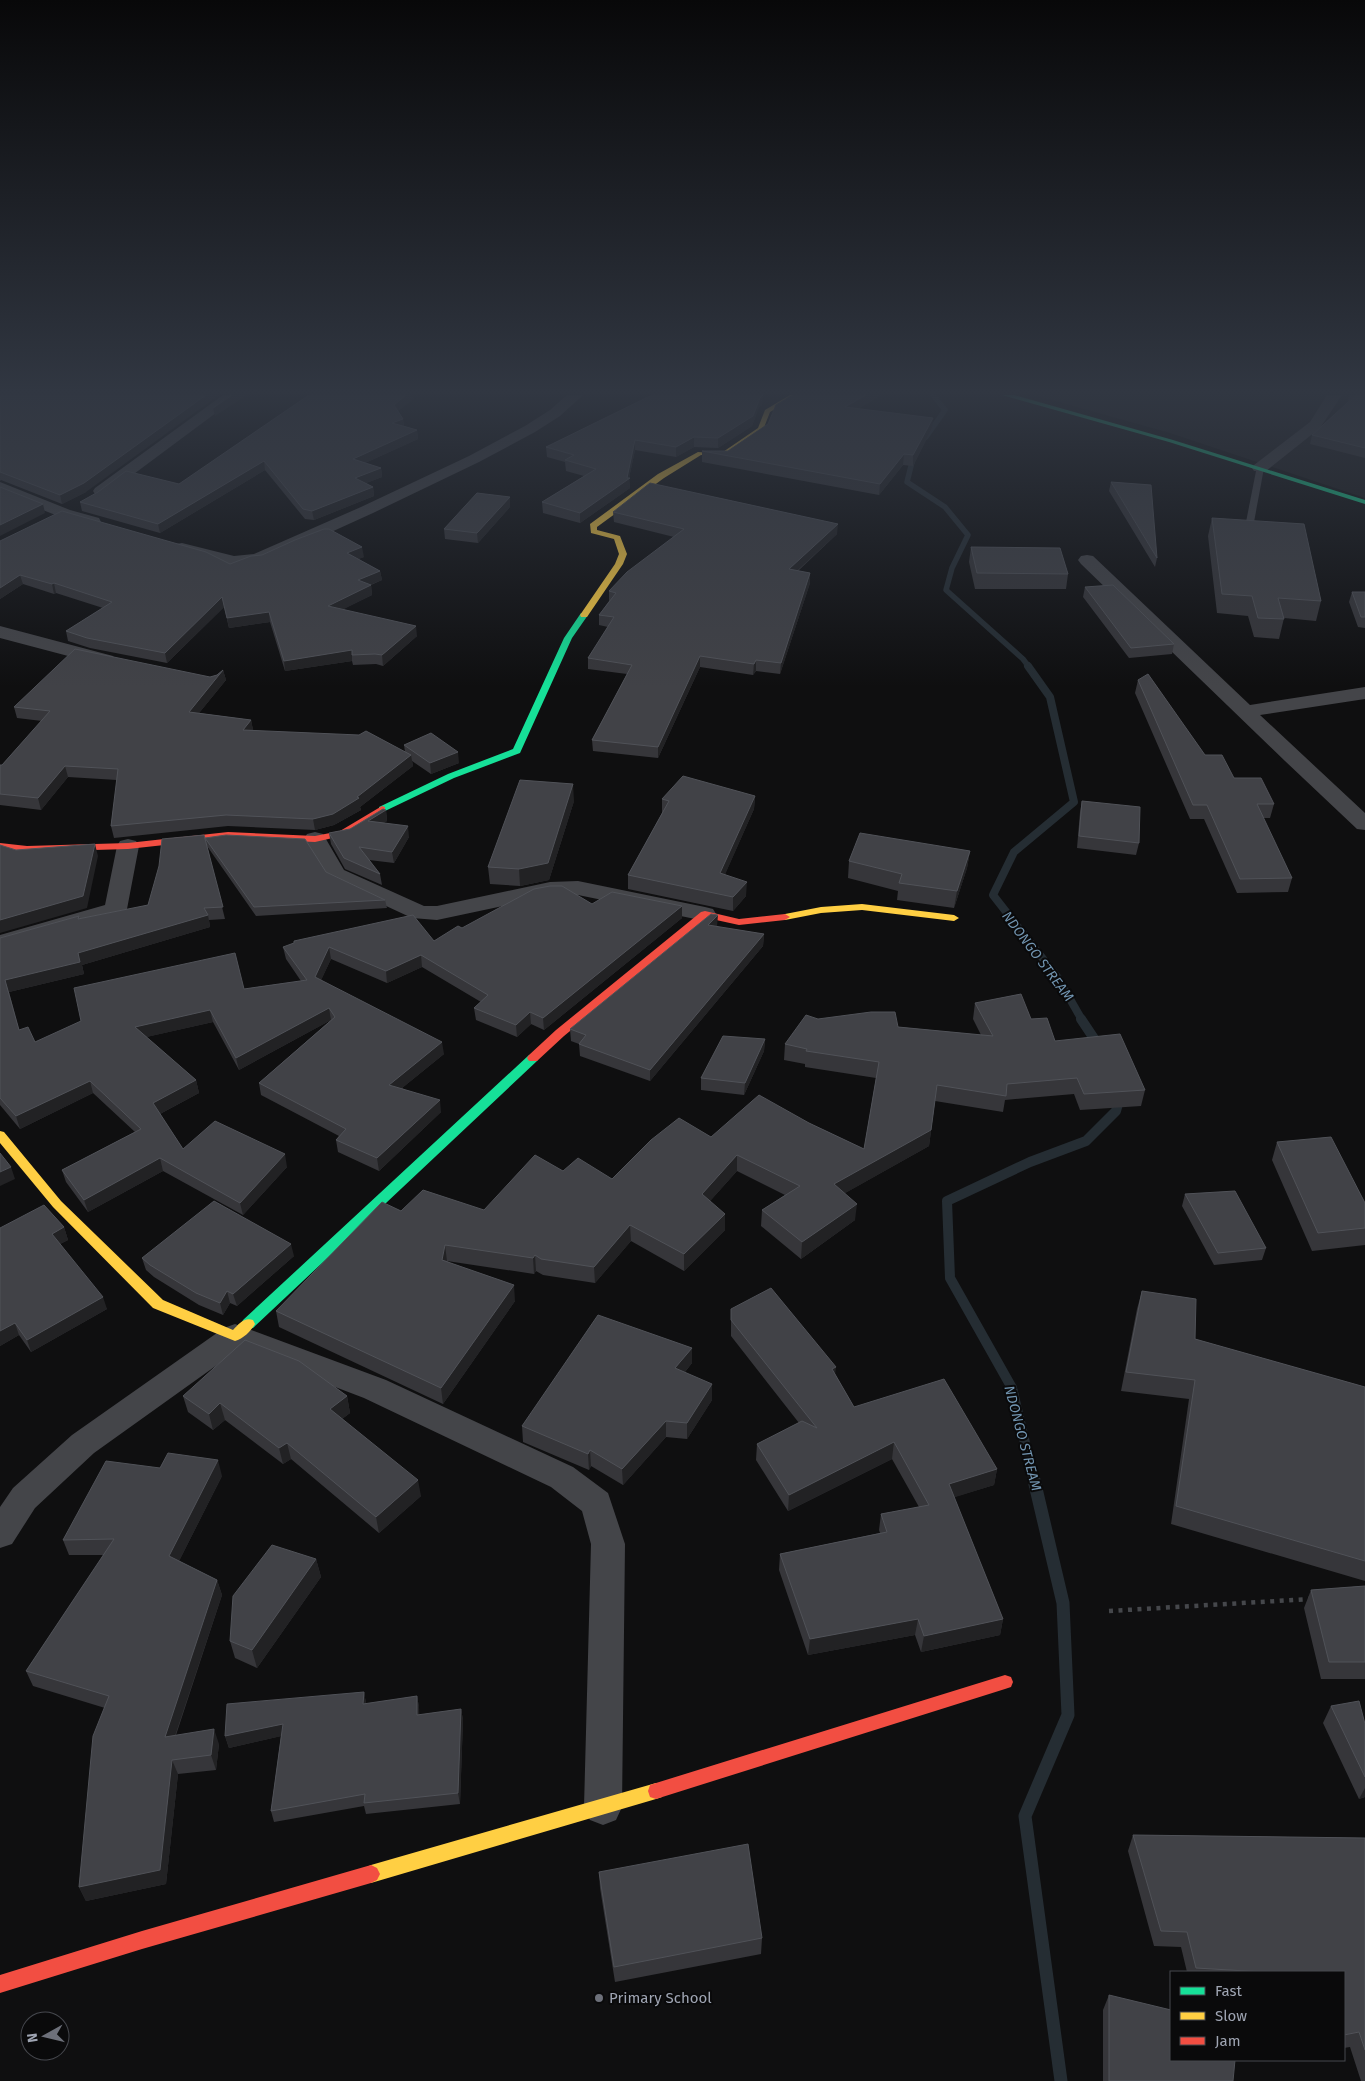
<svg xmlns="http://www.w3.org/2000/svg" width="1365" height="2081" viewBox="0 0 1365 2081" font-family="'Fira Sans',sans-serif">
	<rect width="100%" height="100%" fill="#0f0f10"/>
	<path fill="#1c1c1e" d="M1034,395H1365V498L1170,433Z"/>
	<g fill="none" stroke-linecap="round" stroke-linejoin="round">
		<path stroke="#252d33" stroke-width="5.5" d="M926,437L945,410L933,395
			M914,454L907,482L945,507L968,535L952,568L946,590L1023,659L1029,667"/>
		<path stroke="#252d33" stroke-width="8" d="M1028,666L1050,697L1074,802L1014,852L993,895L1058,978L1082,1020"/>
		<path stroke="#252d33" stroke-width="10" d="M1081,1019L1099,1046
			M1034,1481L1012,1388L950,1278L947,1201L1030,1162L1086,1141L1116,1111L1120,1097"/>
		<path stroke="#252d33" stroke-width="13" d="M1034,1480L1063,1603L1068,1715L1025,1816L1061,2081"/>
		<path stroke="#45474b" stroke-width="4.5" stroke-dasharray="4 5.5" stroke-linecap="butt" d="M1109,1611L1310,1599"/>
		<path fill="#444549" fill-rule="evenodd" d="M1257,466L1264,468L1254,522L1250,524L1246,522Z"/>
		<path fill="#444549" fill-rule="evenodd" d="M223,395H240L107,494H95L93,491L95,488Z
			M567,395H583L560,416L535,432L479,462L373,513L263,563L234,566L176,552L174,548L176,544L182,543L234,556L254,554L361,507L469,456L525,426L550,410Z
			M1327,395H1342L1320,428L1266,471H1254L1252,468L1254,465L1310,422Z
			M0,482L70,510L99,518L101,522L99,526L93,527L58,516L0,493Z
			M1087,555L1093,556L1250,705L1365,687V699L1260,715L1365,813V830L1357,829L1285,761L1081,564L1078,560L1081,556Z
			M0,626L113,656L115,660L113,664L106,666L0,638Z
			M315,832L323,834L344,870L424,906H437L550,882L578,881L705,907L713,909L716,914L713,919L705,921L578,895L550,896L437,920L412,918L328,879L304,839L307,834Z
			M128,839L136,841L139,846L127,909L124,914L0,949V935L105,905L117,846L120,841Z
			M235,1324L386,1380L573,1467L608,1493L625,1544L622,1807L616,1820L603,1825L590,1820L584,1807L591,1544L582,1511L551,1487L364,1398L238,1350L94,1453L35,1508L12,1544L0,1548V1507L13,1488L72,1435L224,1328Z"/>
		<path fill="#16e098" fill-rule="evenodd" d="M1002,395H1014L1173,440L1365,500V504L1169,442Z
			M581,613L588,615L572,638L520,753L454,778L385,811H379V807L448,774L513,749L564,638Z
			M533,1054L539,1058L537,1061L253,1328L248,1329L243,1328L241,1324L243,1320L529,1055Z"/>
		<path fill="#ffcf43" fill-rule="evenodd" d="M790,395H799L770,412L763,430L723,457L701,455L664,478L597,527V530L620,536L627,554L623,564L587,617H581L580,615L615,564L619,554L614,539L591,533L590,524L658,474L698,452L720,454L758,428L765,410Z
			M862,904L954,915L959,918L954,921L862,910L821,913L785,920L780,917L785,914L821,907Z
			M0,1131L4,1132L61,1201L163,1300L233,1330C239,1324 244,1317 253,1320L255,1324C251,1331 243,1339 235,1341L153,1308L53,1207L0,1143Z
			M656,1783L662,1785L664,1791L662,1797L656,1799L371,1883L365,1880L362,1874L365,1868L371,1865Z"/>
		<path fill="#f24e42" fill-rule="evenodd" d="M382,806L385,807V811L346,835L315,842L228,838L128,849L27,852L0,849V843L27,846L128,843L228,832L315,836L340,831Z
			M705,911L739,919L785,914L790,917L785,920L739,925L707,918L564,1036L537,1061H529L527,1058L529,1055L556,1030L701,912Z
			M1005,1675L1011,1677L1013,1682L1011,1687L1005,1689L656,1799L650,1797L648,1791L650,1785L656,1783Z
			M371,1865L377,1868L380,1874L377,1880L371,1883L142,1949L0,1993V1975L142,1931Z"/>
	</g>
	<path fill="#36363a" d="M0,395L86,492L62,504L1,480L0,481Z
		M1349,395H1365V458L1310,444L1312,435L1350,401H1348Z
		M414,398L398,411L403,419L404,426L417,430L418,439L365,463L381,468L382,477L366,483L373,487L374,496L314,520L305,519L265,470L160,533L82,511L80,502L179,484Z
		M762,405L759,407L752,426L718,448L694,447L676,457L635,450L629,478L630,488L580,523L543,513L542,502L584,476L566,471L565,462L547,457L546,447Z
		M859,409L932,428L913,466L903,465L879,495L702,462V451H728L768,424Z
		M1111,482L1157,558L1155,567L1109,491Z
		M510,507L478,543L445,539L444,529Z
		M613,512L837,534L798,571L810,573V583L780,674L756,671L753,675L700,667L658,758L593,751L592,740L627,674L588,669V658L608,627L599,625V615L609,601V591L674,537L614,522Z
		M1212,518L1321,601L1316,621L1284,618L1279,639L1254,637L1248,616L1217,613L1208,536Z
		M0,541L230,564L364,557L358,559L380,571L382,580L371,585L372,595L343,609L417,636L383,666L376,664L353,665L352,661L285,671L270,622L229,628L224,607L167,663L90,648L68,641L66,631L103,608L56,593L54,594L23,584L0,599Z
		M971,547L1068,574L1066,589H975L969,562Z
		M1085,587L1174,644L1172,654L1129,658L1083,597Z
		M1352,592H1365V628L1358,627L1349,602Z
		M223,670L226,680L199,713L251,720L253,730L405,752L404,745L459,763L431,774L412,761L413,766L360,807L361,810L334,825L315,830L228,826L114,838L111,826L117,780L68,777L41,810L0,805V765H2L42,721L17,718L14,707L210,677L217,675Z
		M1138,680L1205,755L1234,778L1274,804L1270,818H1263L1292,878L1288,892L1237,893L1204,819H1190L1135,693Z
		M755,796L754,809L725,874L746,896L733,911L628,889V875L662,813V799Z
		M574,801L549,880L520,886L490,884L488,867Z
		M1082,801L1139,843L1136,855L1077,848L1080,812Z
		M386,810L387,821L383,823L409,837L394,863L369,860L380,874L382,885L345,869L331,844L329,833L350,829Z
		M205,838L326,872L385,900L387,908L256,916L207,846L225,919L209,920L210,927L82,965L84,974L9,992L19,1030L35,1042L244,989L301,981L286,959L283,947L434,941L462,928L592,904L682,918L544,1030L531,1024L517,1037L476,1020L474,1008L481,1002L422,967L387,983L331,959L321,980L444,1054L402,1088L441,1112L379,1171L338,1152L336,1140L339,1136L261,1095L259,1083L331,1020L239,1070L213,1022L146,1037L196,1080L199,1093L160,1114L183,1149L287,1167L243,1215L163,1171L88,1212L66,1182L62,1170L135,1132L93,1093L20,1129L0,1105V938L79,916L80,919L148,905Z
		M970,851L967,868L954,908L897,900L898,891L848,878L849,861Z
		M717,927L764,934L763,946L650,1081L580,1056L579,1044L571,1041L570,1029Z
		M975,1003L1031,1019L1055,1041L1145,1090L1141,1106L1080,1110L1074,1094L1005,1100L1003,1112L935,1101L929,1146L845,1193L855,1220L801,1259L761,1226L762,1210L785,1195L737,1171L710,1201L725,1230L684,1271L631,1241L595,1283L543,1275L536,1271L534,1274L447,1261L515,1301L443,1404L279,1327L276,1311L401,1211L484,1210L563,1171L612,1179L711,1137L809,1123L864,1149L876,1078L805,1067V1064L784,1060L785,1044L818,1019L981,1035L973,1019Z
		M765,1039L764,1051L744,1095L701,1090V1078Z
		M1277,1142L1365,1203V1245L1312,1251L1272,1160Z
		M1185,1194L1266,1248L1262,1260L1214,1265L1182,1206Z
		M64,1227L68,1240L60,1244L107,1309L31,1352L19,1335L0,1346V1228Z
		M294,1256L237,1306L230,1303L223,1315L199,1305L154,1277L146,1270L142,1258Z
		M1142,1291L1195,1339L1365,1387V1581L1171,1524L1189,1399L1121,1391L1137,1309Z
		M731,1309L835,1374L854,1407L997,1469L994,1485L954,1497L1003,1619L1000,1635L921,1652L915,1635L808,1655L779,1570L780,1554L880,1533L879,1530L881,1514L919,1507L892,1459L788,1511L756,1460L757,1444L799,1423L731,1336Z
		M692,1348V1363L685,1372L712,1400L687,1439L666,1437L623,1485L591,1466L589,1470L523,1442L522,1426Z
		M183,1396H347L350,1413L342,1419L421,1496L379,1533L291,1459L283,1464L225,1420L213,1430L188,1412Z
		M222,1476L179,1561L217,1580L222,1595L176,1735L219,1744L216,1770L178,1774L166,1884L86,1901L79,1887L105,1708L33,1686L26,1671L104,1555H69L63,1540Z
		M316,1559L321,1577L257,1668L235,1658L230,1641Z
		M1365,1586V1679H1321L1304,1608L1311,1590Z
		M364,1692L366,1704L417,1696L419,1707V1715L461,1709L463,1720L460,1804L366,1814L364,1806L274,1822L271,1811L281,1736L229,1748L225,1736Z
		M1331,1706L1365,1724V1797L1359,1799L1323,1723Z
		M1133,1835L1365,1838V2081H1361L1350,2047L1344,2048V1972H1187L1181,1947L1154,1946L1128,1851Z
		M599,1872L762,1938L761,1954L615,1982L600,1888Z
		M1109,1995L1233,2081H1103V2010Z"/>
	<path fill="#222224" d="M206,395H219L86,492L62,504L60,495Z
		M232,395H247L215,416L213,408Z
		M406,395H413L414,398L395,414L394,405Z
		M763,395L762,405L759,407L752,426L718,448V438Z
		M866,395H882L845,417V407Z
		M933,418L932,428L913,466V455Z
		M403,419L404,428L392,423Z
		M417,430L418,439L354,468L353,459Z
		M694,437V447L676,457V447Z
		M635,440V450L629,478L630,488L580,523V513L627,478Z
		M904,454L903,465L879,495L880,484Z
		M264,461L265,470L160,533L158,524Z
		M381,468L382,477L356,487L355,478Z
		M373,487L374,496L314,520L312,511Z
		M510,497V507L478,543L477,533Z
		M43,504L45,513L0,536V525Z
		M838,524L837,534L788,579L789,569Z
		M362,547L364,557L348,563L347,553Z
		M380,571L382,580L360,589L358,580Z
		M810,573V583L780,674L781,663Z
		M20,575L23,584L0,599V588Z
		M54,583L56,593L54,594L52,584Z
		M371,585L372,595L330,616L328,606Z
		M222,597L224,607L167,663L165,653Z
		M269,612L270,622L229,628L227,618Z
		M416,626L417,636L383,666L382,655Z
		M352,650V661L285,671L284,661Z
		M700,656V667L658,758V747Z
		M756,660V671L753,675L754,664Z
		M223,670L226,680L191,723L189,712Z
		M251,720L253,730H243Z
		M458,752L459,763L431,774L430,763Z
		M411,755L413,766L360,807L361,810L334,825L315,830L313,819L357,797Z
		M65,766L68,777L41,810L38,798Z
		M573,784L574,801L549,880L520,886L519,869Z
		M755,796L754,809L720,886V873Z
		M386,810L387,821L370,832L368,821Z
		M408,826L409,837L394,863L392,852Z
		M95,844L98,856L87,908L0,933V920Z
		M970,851L967,868L954,908L957,891Z
		M747,882L746,896L733,911V897Z
		M682,906V918L544,1030L543,1018Z
		M208,915L210,927L82,965L84,974L9,992L23,1042L5,980L78,953Z
		M718,915L717,927L708,925Z
		M764,934L763,946L650,1081V1070Z
		M329,947L331,959L317,989L315,977Z
		M421,955L422,967L387,983L386,971Z
		M329,1008L331,1020L239,1070L236,1058Z
		M210,1010L213,1022L138,1039L135,1027Z
		M530,1012L531,1024L517,1037L516,1025Z
		M765,1039L764,1051L744,1095L745,1083Z
		M442,1042L444,1054L391,1097L389,1085Z
		M196,1080L199,1093L156,1116L153,1103Z
		M90,1081L93,1093L20,1129L16,1116Z
		M937,1085L929,1146L833,1200L834,1184Z
		M440,1100L441,1112L379,1171L377,1158Z
		M285,1154L287,1167L243,1215L240,1203Z
		M737,1155V1171L702,1210V1194Z
		M160,1158L163,1171L88,1212L84,1200Z
		M11,1167L15,1179L0,1186V1172Z
		M857,1204L855,1220L801,1259L802,1242Z
		M725,1214V1230L684,1271V1254Z
		M630,1225L631,1241L595,1283L594,1267Z
		M64,1227L68,1240L56,1246L52,1234Z
		M291,1244L294,1256L237,1306L233,1294Z
		M445,1245L447,1261L442,1260Z
		M535,1255L536,1271L534,1274L533,1258Z
		M514,1285L515,1301L443,1404L441,1388Z
		M227,1291L230,1303L223,1315L220,1303Z
		M103,1297L107,1309L31,1352L27,1340Z
		M15,1323L19,1335L0,1346V1331Z
		M692,1348V1363L675,1384V1368Z
		M836,1367L834,1384L832,1369Z
		M712,1384V1400L687,1439V1423Z
		M347,1396L350,1413L334,1425L330,1409Z
		M220,1403L225,1420L213,1430L209,1414Z
		M666,1421V1437L623,1485L622,1469Z
		M894,1442L892,1459L788,1511L789,1495Z
		M287,1443L291,1459L283,1464L279,1448Z
		M590,1450L591,1466L589,1470L588,1454Z
		M218,1460L222,1476L174,1571L169,1556Z
		M997,1469L994,1485L946,1500L949,1484Z
		M418,1480L421,1496L379,1533L376,1517Z
		M316,1559L321,1577L257,1668L252,1650Z
		M217,1580L222,1595L170,1751L165,1737Z
		M918,1619L915,1635L808,1655L810,1639Z
		M1003,1619L1000,1635L921,1652L924,1636Z
		M364,1692L366,1703L365,1716L363,1704Z
		M417,1696L419,1707L420,1727L417,1715Z
		M461,1709L463,1720L460,1804L458,1793Z
		M283,1724L286,1735L229,1748L225,1736Z
		M214,1729L219,1744L216,1770L211,1755Z
		M172,1760L178,1774L166,1884L86,1901L79,1887Z
		M1365,1788V1797L1359,1799Z"/>
	<path fill="#414247" stroke="#505258" d="M0,395H206L84,483L60,495L0,472Z
		M229,395H232L213,408Z
		M309,395H406L394,405L403,419L392,423L417,430L353,459L381,468L355,478L373,487L312,511L303,509L264,461L158,524L80,502L98,492L126,471L179,484Z
		M652,395H763L760,398L753,416L718,438L694,437L676,447L635,440L627,478H630L580,513L542,502L596,469L565,460L574,455L546,447Z
		M793,395H866L845,407L933,418L913,455L904,454L880,484L702,451H728L768,424L776,405Z
		M1356,395H1365V448L1312,435Z
		M1111,482L1151,485L1157,558Z
		M650,483L838,524L789,569L810,573L781,663L756,660L754,664L700,656L658,747L592,740L632,665L588,658L614,617L599,615L616,593L609,591L627,572L684,529L613,512Z
		M0,487L43,504L0,525Z
		M477,493L510,497L477,533L444,529Z
		M62,511L206,552L230,564L251,556L262,555L295,540L324,529H329L362,547L347,553L380,571L358,580L371,585L328,606L416,626L382,655L375,654L352,655V650L284,661L269,612L227,618L222,597L165,653L87,638L66,631L112,602L54,583L52,584L20,575L0,588V541Z
		M1212,518L1304,524L1321,601L1278,598L1284,619L1258,618L1252,596L1222,594Z
		M971,547L1060,548L1068,574L977,573Z
		M1113,585L1174,644L1131,648L1085,587Z
		M1352,592H1365V617H1361Z
		M75,649L210,677L217,675L223,670L189,712L251,720L243,730L359,735L366,731L411,755L357,797L359,798L333,814L313,819L226,815L111,826L118,769L65,766L38,798L0,794V765H2L50,711L14,707Z
		M1148,674L1205,755H1222L1234,778H1261L1274,804H1257L1292,878L1240,879L1207,805H1193L1138,680Z
		M431,733L458,752L430,763L404,745Z
		M683,776L755,796L720,873L747,882L733,897L628,875L669,801L662,799Z
		M520,780L573,784L548,863L519,869L488,867Z
		M1082,801L1140,807L1139,843L1079,836Z
		M383,809L386,810L368,821L408,826L392,852L359,847L380,874L344,858L329,833L350,829Z
		M860,833L970,851L957,891L899,883L902,874L849,861Z
		M204,835L223,907L204,908L208,915L78,953L80,962L5,980L19,1030L28,1027L35,1042L81,1021L74,988L235,953L244,989L307,980L283,947L294,943V941L413,915L434,941L458,926L462,928L534,889L550,886H562L592,904L612,892L682,906L543,1018L530,1012L516,1025L474,1008L488,995L421,955L386,971L329,947L315,977L442,1042L389,1085L440,1100L377,1158L336,1140L346,1129L259,1083L335,1017L329,1008L236,1058L210,1010L135,1027L196,1080L153,1103L183,1149L215,1121L285,1154L240,1203L160,1158L84,1200L62,1170L141,1129L90,1081L16,1116L0,1098V938L79,916L78,919L148,905L159,866L162,839Z
		M226,835L305,839L326,872L385,900L254,907L205,838Z
		M95,844L83,896L0,920V845L16,850Z
		M711,914L718,915L708,925L764,934L650,1070L579,1044L586,1035L570,1029Z
		M1021,994L1031,1019L1047,1018L1055,1041L1120,1034L1145,1090L1084,1094L1077,1078L1007,1084L1006,1096L937,1085L931,1130L834,1184L857,1204L802,1242L762,1210L800,1186L737,1155L702,1194L725,1214L684,1254L630,1225L594,1267L541,1259L535,1255L533,1258L445,1245L442,1260L514,1285L441,1388L276,1311L382,1202L401,1211L423,1190L484,1210L535,1155L563,1171L578,1158L612,1179L651,1140L679,1118L711,1137L759,1095L809,1123L864,1149L879,1062L806,1051L807,1049L785,1044L806,1015L818,1019L871,1012H895L898,1027L993,1036L975,1003Z
		M723,1036L765,1039L745,1083L701,1078Z
		M1331,1137L1365,1203V1228L1318,1233L1277,1142Z
		M0,1153L11,1167L0,1172Z
		M1235,1191L1266,1248L1218,1253L1185,1194Z
		M214,1201L291,1244L233,1294L227,1291L220,1303L196,1293L150,1265L142,1258Z
		M44,1205L64,1227L52,1234L103,1297L27,1340L15,1323L0,1331V1228Z
		M771,1288L836,1367L832,1369L854,1407L944,1379L997,1469L949,1484L1003,1619L924,1636L918,1619L810,1639L780,1554L887,1532L881,1514L929,1505L894,1442L789,1495L757,1444L802,1421L817,1428L731,1320V1309Z
		M1142,1291L1196,1299L1195,1339L1365,1387V1561L1176,1506L1195,1380L1126,1372Z
		M598,1315L692,1348L675,1368L712,1384L687,1423L666,1421L622,1469L590,1450L588,1454L522,1426Z
		M245,1340L299,1361L347,1396L330,1409L418,1480L376,1517L287,1443L279,1448L220,1403L209,1414L183,1396Z
		M168,1453L218,1460L169,1556L217,1580L165,1737L214,1729L211,1755L172,1760L160,1870L79,1887L93,1736L109,1696L26,1671L114,1539L63,1540L106,1461L160,1468Z
		M272,1545L316,1559L252,1650L230,1641L233,1596Z
		M1365,1586V1662H1329L1311,1590Z
		M364,1692L363,1704L417,1696V1715L461,1709L458,1793L364,1803L365,1794L271,1811L283,1724L225,1736L227,1704Z
		M1359,1701L1365,1724V1777L1331,1706Z
		M1133,1835L1365,1838V2050L1359,2032L1344,2035V1972H1263L1196,1968L1187,1932L1161,1931Z
		M748,1844L762,1938L614,1967L599,1872Z
		M1109,1995L1171,2010V2060H1235L1233,2081H1109Z"/>
	<linearGradient id="sky" x2="0" y2="1"><stop stop-color="#080809"/><stop offset="0.57" stop-color="#313742"/><stop offset="1" stop-color="#313742" stop-opacity="0"/></linearGradient>
	<rect width="1365" height="687" fill="url(#sky)"/>
	<circle fill="#6d707a" stroke="#0a0a0b" stroke-width="2" cx="599" cy="1998" r="5"/>
	<g text-anchor="middle" stroke-width="4" stroke-linejoin="round" paint-order="stroke">
		<g font-size="14" font-style="italic" fill="#7295b1" stroke="#0a0a0b">
			<text transform="translate(1038 956) rotate(53)" y="5">NDONGO STREAM</text>
			<text transform="translate(1023 1438) rotate(75)" y="5">NDONGO STREAM</text>
		</g>
		<g font-size="15" fill="#9fa5b3" stroke="#0a0a0b" text-anchor="start">
			<text x="609" y="2003">Primary School</text>
		</g>
	</g>
	<rect x="1170" y="1971" width="175" height="90" fill="#0a0a0b" stroke="#46484e"/>
	<rect x="1180" y="1987" width="25" height="8" fill="#16e098" stroke="#46484e"/>
	<text x="1215" y="1996" font-size="15" fill="#9fa5b3">Fast</text>
	<rect x="1180" y="2012" width="25" height="8" fill="#ffcf43" stroke="#46484e"/>
	<text x="1215" y="2021" font-size="15" fill="#9fa5b3">Slow</text>
	<rect x="1180" y="2037" width="25" height="8" fill="#f24e42" stroke="#46484e"/>
	<text x="1215" y="2046" font-size="15" fill="#9fa5b3">Jam</text>
	<g transform="translate(45 2036) rotate(262)"><circle r="24" fill="#0a0a0b" stroke="#46484e"/>
	<path d="M0-4L9 19L0 12L-9 19Z" fill="#6d707a"/>
	<text y="-8" font-size="14" font-weight="bold" text-anchor="middle" fill="#9fa5b3">N</text>
	</g>
</svg>
